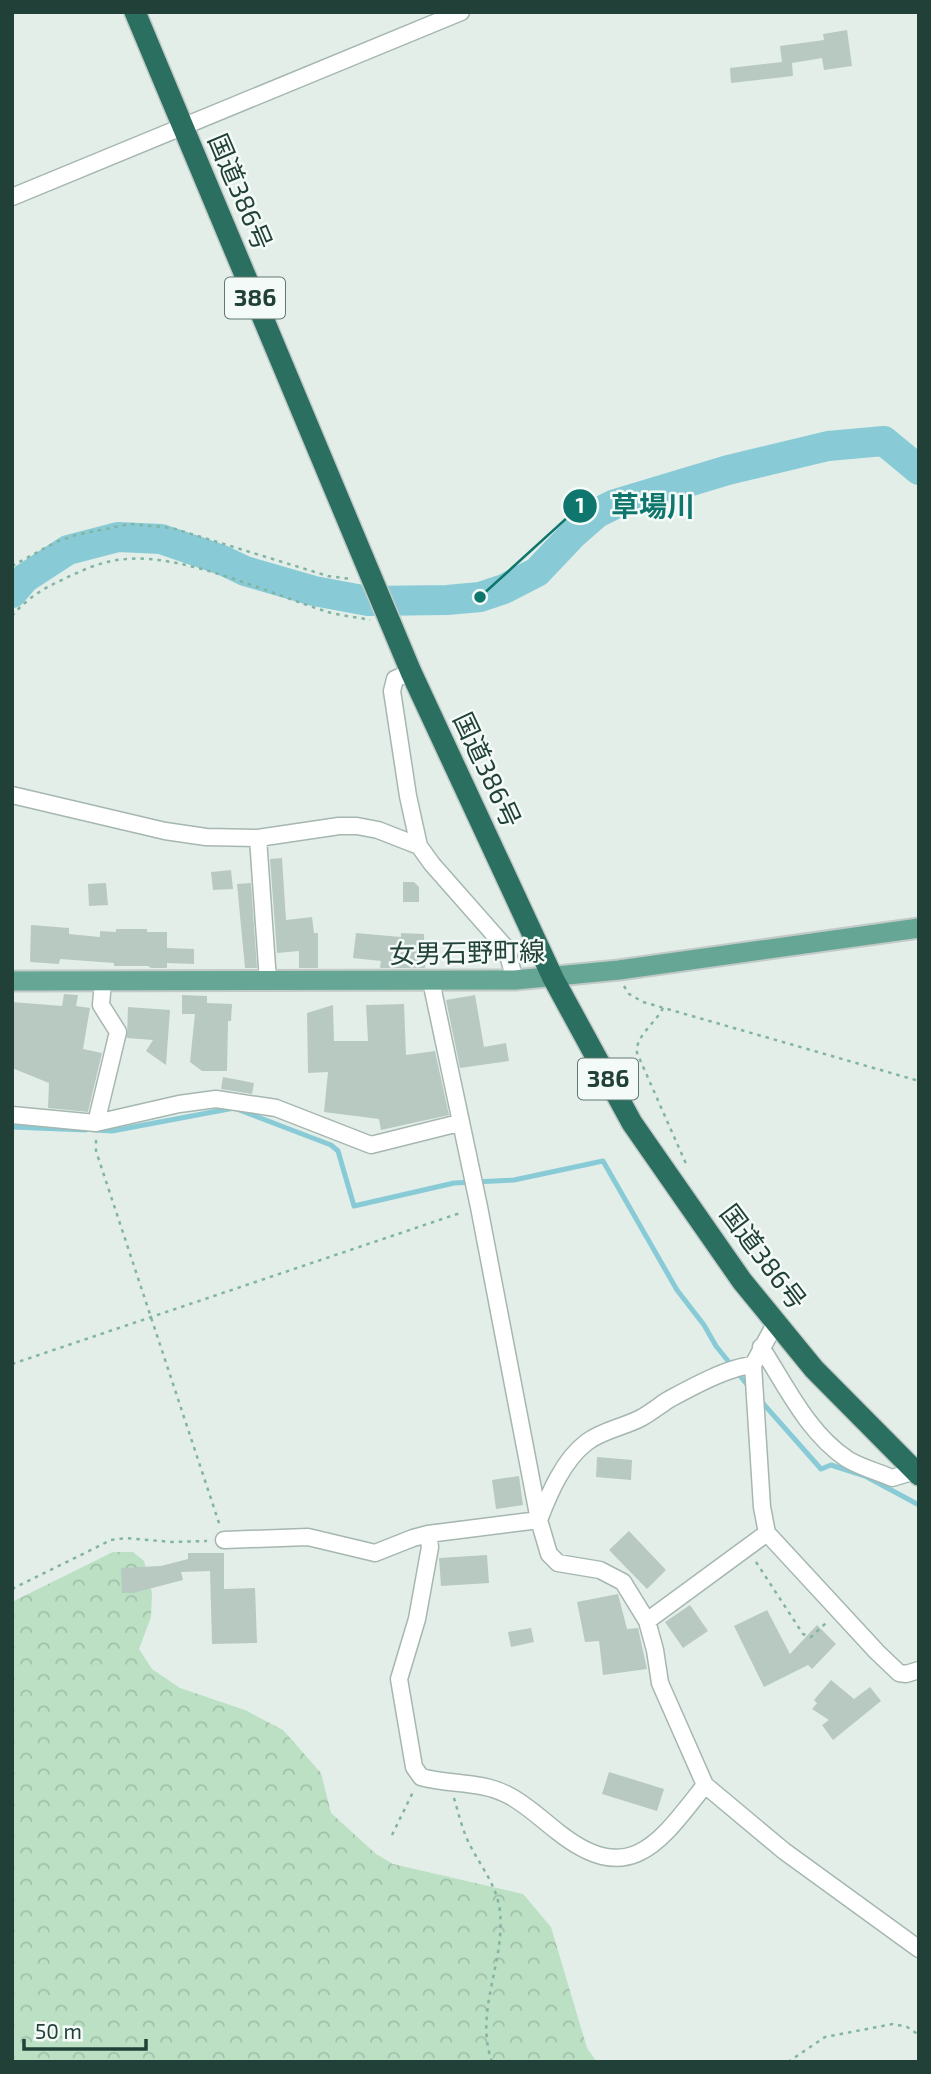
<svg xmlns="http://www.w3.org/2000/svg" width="931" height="2074" viewBox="0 0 931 2074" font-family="'Exo 2','Noto Sans JP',sans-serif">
	<defs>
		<pattern id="forest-crowns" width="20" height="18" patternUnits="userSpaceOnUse" patternTransform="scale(1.75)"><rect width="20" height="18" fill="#bbe0c4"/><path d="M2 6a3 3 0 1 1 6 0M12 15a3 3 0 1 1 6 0" fill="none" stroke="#a0c1a9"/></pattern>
	</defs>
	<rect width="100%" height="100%" fill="#e3eee9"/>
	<path fill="url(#forest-crowns)" d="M113,1552H133L144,1561L152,1593L151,1617L139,1649L152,1669L180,1688L245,1710L283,1730L321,1773L331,1813L376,1854L393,1864L523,1894L551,1927L587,2048L597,2062H12V1602Z"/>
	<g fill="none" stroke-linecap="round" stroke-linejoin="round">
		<path stroke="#88cbd6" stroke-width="5" d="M12,1127L86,1130
			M96,1130L112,1131L234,1108L331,1145L338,1151L354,1206L454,1183L514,1180L603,1161L677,1290L704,1325L716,1346L749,1387
			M760,1400L821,1469L831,1465L865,1476L919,1505"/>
		<path stroke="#88cbd6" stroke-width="30" d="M12,593L25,578L68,550L118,537L161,539L222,560L245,571L314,591L368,601L447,600L480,597L504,589L537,572L573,534L597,513L615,504L728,470L828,446L884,441L919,470"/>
	</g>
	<path fill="#b8c9c2" d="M847,30L852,66L824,70L822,58L792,63L793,76L731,83L730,68L782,62L780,46L824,40L823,34Z
		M282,858L286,920L312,917L314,933H318V968H299V951L277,953L270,859Z
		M231,870L233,889L213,890L211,872Z
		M403,882H414L419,887V902H403Z
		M106,883L108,905L89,906L88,884Z
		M251,883L257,968H245L237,884Z
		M31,925L69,928V934L100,937V931L116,932V929H147V932H167V948L194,949V964L167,963V968H151L148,966H114V963L60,959L59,964L30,962Z
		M356,933L401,937V933L424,934L425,968H380L381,961L353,958Z
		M64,994L78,995L76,1006L90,1008L83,1049L102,1053L88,1112L48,1108L49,1083L12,1068V1002L62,1006Z
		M182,995L207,996V1003L232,1004L231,1021H228L227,1071H202L190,1062L195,1014H182Z
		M475,995L484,1047L506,1043L509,1061L460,1068L446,1000Z
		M404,1004L406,1055L435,1051L449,1115L381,1130L379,1119L324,1112L328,1072L308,1073L307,1013L333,1005L334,1041H368L366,1005Z
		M128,1007L170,1010L166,1065L146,1051L153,1040L127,1038Z
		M223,1077L254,1083L252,1094L221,1089Z
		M597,1457L632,1460L631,1480L596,1477Z
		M519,1476L523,1505L496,1509L492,1480Z
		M629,1531L666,1570L647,1589L609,1550Z
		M188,1553H224V1589L255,1588L257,1643L212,1644L210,1571L181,1572L183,1580L133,1593H122L121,1568L161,1566L188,1559Z
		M487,1555L489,1583L441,1586L439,1558Z
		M618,1594L627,1629L638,1628L647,1669L603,1675L599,1641L585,1642L577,1602Z
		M690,1605L708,1631L683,1648L665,1622Z
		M767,1610L790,1654L817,1625L836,1644L812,1669L808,1665L764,1687L734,1626Z
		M531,1628L534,1642L511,1647L508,1632Z
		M831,1680L854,1699L870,1687L881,1701L833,1740L822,1725L829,1720L812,1709L817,1703L814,1700Z
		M609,1772L664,1789L657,1811L602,1794Z"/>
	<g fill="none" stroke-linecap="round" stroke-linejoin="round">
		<defs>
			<path id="minor" d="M12,197L461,12
				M411,672L395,679L392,691L408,796L419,846L432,864L506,948L515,980
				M12,795L165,831L206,837L258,838L339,826H357L378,830L419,846
				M258,838L268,981
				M431,981L479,1207L539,1520L549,1554L558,1563L600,1570L623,1582L647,1621L655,1650L660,1683L705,1785L784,1851L919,1949
				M12,1115L96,1123L179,1104L216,1099L276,1108L371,1145L451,1125H461
				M96,1123L118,1032L101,1005L103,981
				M761,1347C786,1386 808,1433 847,1459C860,1467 878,1472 892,1478L915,1471
				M539,1520C549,1494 563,1460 587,1442C603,1430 624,1427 641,1418C650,1413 659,1406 668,1400C690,1388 728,1367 753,1365
				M767,1533L762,1507L753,1365L776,1322
				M428,1534L430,1547L417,1619L399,1679L414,1767L421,1777C450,1785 479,1781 506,1794C525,1803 541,1819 558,1832C630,1889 660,1842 705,1785
				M224,1540L308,1537L375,1553L413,1538L428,1534L539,1520
				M647,1621L767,1533L877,1652L899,1673L906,1674L919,1670"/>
			<path id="major" d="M12,981L515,980L619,970L919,928"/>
			<path id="highway" d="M135,12L411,672L553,978L632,1123L742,1281L814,1369L919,1475"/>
		</defs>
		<use href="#minor" stroke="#a5b7b0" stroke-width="19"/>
		<use href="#major" stroke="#c1cac7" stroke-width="23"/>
		<use href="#highway" stroke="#c1cac7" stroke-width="24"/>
		<path stroke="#82b4a3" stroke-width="2.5" stroke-dasharray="3.5 5" stroke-linecap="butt" d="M12,566L56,542L76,535L130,524L172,528L328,576L351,579
			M12,616C27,598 44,588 64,579C82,570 105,560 126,559C186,554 270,594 328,612C342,616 357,617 370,620
			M624,986L629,994L643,1002L919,1081
			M663,1008C655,1024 635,1036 637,1053L687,1166
			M96,1140V1151L220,1526
			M12,1364L463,1212
			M756,1562L803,1634L811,1637L827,1622
			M12,1589L111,1540L126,1538L172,1542L207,1541
			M454,1798C459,1815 463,1833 472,1849C483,1869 498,1889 500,1912C505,1964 474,2011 492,2062
			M392,1835L413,1792
			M788,2062L825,2037L893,2024L907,2027L919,2035"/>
		<use href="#minor" stroke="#fff" stroke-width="16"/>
		<use href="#major" stroke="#65a695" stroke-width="19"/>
		<use href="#highway" stroke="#2b6f60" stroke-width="21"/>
	</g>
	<g text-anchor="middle" stroke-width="5" stroke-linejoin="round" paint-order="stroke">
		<g fill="#f4faf7" stroke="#607871" stroke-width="2">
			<rect x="225" y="277.5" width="60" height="41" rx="5"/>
			<rect x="578" y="1058.5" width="60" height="41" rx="5"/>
		</g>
		<g font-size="24" font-weight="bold" fill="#214138">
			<text x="255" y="306">386</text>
			<text x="608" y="1087">386</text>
		</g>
		<g font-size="26" fill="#214138" stroke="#f4faf7">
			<text transform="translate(240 192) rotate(67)" y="9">国道386号</text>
			<text transform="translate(487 770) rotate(65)" y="9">国道386号</text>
			<text transform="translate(467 953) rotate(-1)" y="9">女男石野町線</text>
			<text transform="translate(763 1257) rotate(53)" y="9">国道386号</text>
		</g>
	</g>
	<path fill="none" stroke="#0f766e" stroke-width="2.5" d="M480 597L580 506"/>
	<g fill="#0f766e" stroke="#f4faf7" stroke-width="2.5">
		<circle cx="480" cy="597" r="7"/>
		<circle cx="580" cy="506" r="18"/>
	</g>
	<g font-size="21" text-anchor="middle" font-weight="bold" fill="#fff">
		<text x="580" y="513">1</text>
	</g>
	<g font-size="28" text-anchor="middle" font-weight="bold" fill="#0f766e" stroke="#f4faf7" stroke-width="5" stroke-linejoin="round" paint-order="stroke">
		<text x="653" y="516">草場川</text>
	</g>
	<rect width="931" height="2074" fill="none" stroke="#214138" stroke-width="28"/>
	<path d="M24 2039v10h122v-10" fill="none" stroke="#214138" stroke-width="3.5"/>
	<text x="35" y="2039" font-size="21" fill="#214138" stroke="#f4faf7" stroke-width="5" paint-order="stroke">50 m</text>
</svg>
